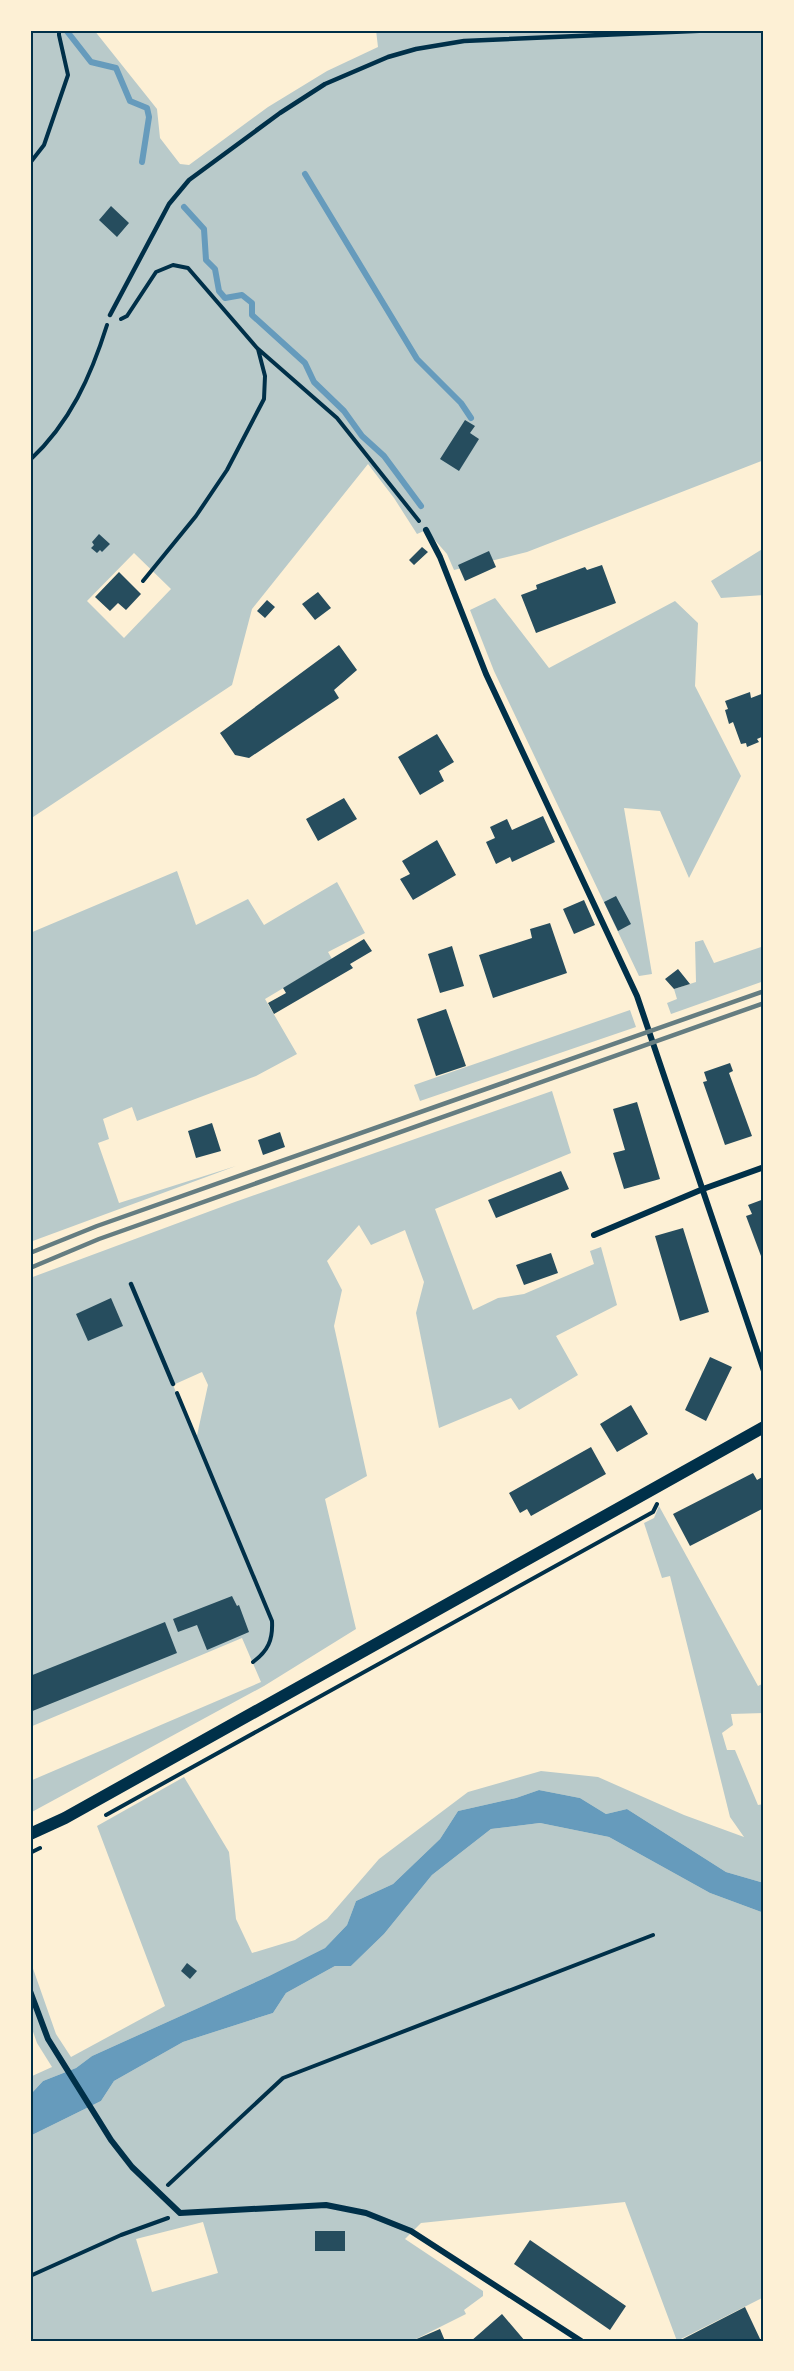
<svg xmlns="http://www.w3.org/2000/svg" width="794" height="2371" viewBox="0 0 794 2371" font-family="'IBM Plex Sans',sans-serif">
	<rect width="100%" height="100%" fill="#fdf0d5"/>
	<path fill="#b9caca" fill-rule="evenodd" d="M30,30H94L157,109L160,138L180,164L189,165L268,107L327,71L378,47L376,30H764V460L527,552L454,570L447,554L426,530L417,534L394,498L368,464L252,609L232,685L30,819ZM134,553L171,589L124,638L87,601Z
		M764,548V595L721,598L711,581Z
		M495,598L549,668L675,601L698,623L695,686L741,776L689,878L660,811L624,808L652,974L639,976L494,671L470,610Z
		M177,871L196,925L248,899L264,925L337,882L365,933L328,952L332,959L265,999L297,1054L256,1076L137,1121L132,1107L103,1119L109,1139L98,1143L119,1203L236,1166L30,1242V933Z
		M703,940L714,963L764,946V981L671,1014L667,1003L677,999L674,989L696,982L695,942Z
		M630,1010L636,1027L420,1101L414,1085Z
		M552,1091L571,1153L435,1209L473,1310L498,1298L524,1294L594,1264L590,1251L601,1247L617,1305L556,1336L578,1375L519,1410L511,1398L439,1428L416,1313L424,1282L405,1230L371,1245L359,1225L327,1261L342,1290L334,1326L367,1476L325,1499L356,1629L264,1686L30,1813V1781L261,1682L242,1638L30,1727V1278L232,1203ZM202,1372L208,1385L196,1440L173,1385Z
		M659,1506L758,1686L764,1683V1713L731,1714L733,1725L722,1733L727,1750H735L758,1805L764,1804V1883L726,1872L627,1809L606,1814L580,1798L539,1790L516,1798L458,1811L440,1839L393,1884L356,1901L347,1925L325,1948L269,1976L92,2056L76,2068L43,2081L30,2095V2077L52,2067L37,2043L30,2023V1960L56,2034L71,2057L165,2006L97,1826L184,1777L229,1852L236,1919L252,1953L295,1940L327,1919L379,1859L468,1792L541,1771L598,1777L684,1815L744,1837L730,1817L670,1576L662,1578L644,1523L654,1518Z
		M540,1823L609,1837L710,1893L764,1913V2297L677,2341L625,2202L421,2223L405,2239L483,2291V2296L464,2310L466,2314L412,2341H30V2136L101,2101L114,2081L183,2042L273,2013L286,1993L335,1966H351L384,1934L432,1875L491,1829ZM203,2222L218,2273L152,2292L136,2239Z"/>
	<path fill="#669bbc" d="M539,1790L580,1798L606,1814L627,1809L726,1872L764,1883V1913L710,1893L609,1837L540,1823L491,1829L432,1875L384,1934L351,1966H335L286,1993L273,2013L183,2042L114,2081L101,2101L30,2136V2095L43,2081L76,2068L92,2056L269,1976L325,1948L347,1925L356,1901L393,1884L440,1839L458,1811L516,1798Z"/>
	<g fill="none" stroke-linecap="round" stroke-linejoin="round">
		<path stroke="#669bbc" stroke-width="6" d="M66,30L91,62L116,68L130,101L147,108L149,117L142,162
			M305,174L417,359L461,403L471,418
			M184,207L204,229L206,260L215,269L219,291L225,298L242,295L252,303V315L305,363L314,382L344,411L362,436L384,456L421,506"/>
	</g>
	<path fill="#264d5e" d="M111,206L129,223L117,237L99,220Z
		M465,420L475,426L470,433L479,439L459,471L440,459Z
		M99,534L110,544L102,552L100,550L97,553L91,548L94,545L92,542Z
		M422,547L428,552L414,565L409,560Z
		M489,551L496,567L465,581L458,565Z
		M602,565L616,603L536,633L521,595L537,589L536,585L585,567L587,570Z
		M119,572L141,594L126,610L118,603L110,611L95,597Z
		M318,592L331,608L315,620L302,604Z
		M267,600L275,607L265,618L257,611Z
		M339,645L357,670L334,690L339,698L249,758L235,755L220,733Z
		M750,692L751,698L764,693V736L757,739L759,742L747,747L746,743L741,744L733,722L729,724L725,710L728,709L725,701Z
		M437,734L454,762L439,771L444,781L420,795L398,757Z
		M344,798L357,819L318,841L306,819Z
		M543,816L555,842L512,862L510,857L496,864L486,842L495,838L490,827L507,819L512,830Z
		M437,840L456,875L413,900L400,879L410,874L402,861Z
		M616,896L631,924L618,931L604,902Z
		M584,900L595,925L574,934L563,909Z
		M550,923L567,973L493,998L479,955L532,938L530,929Z
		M364,939L372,951L350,964L353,968L274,1014L268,1003L286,993L283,988Z
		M452,946L464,986L440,993L428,954Z
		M678,969L690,984L674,989L665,979Z
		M446,1009L466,1066L436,1076L417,1019Z
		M730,1063L733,1071L729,1073L752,1136L725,1145L703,1082L707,1081L704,1072Z
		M637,1102L660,1179L624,1189L613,1153L625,1150L613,1109Z
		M212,1123L221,1151L196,1158L188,1131Z
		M280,1132L285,1147L263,1155L258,1140Z
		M561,1171L569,1189L496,1218L488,1200Z
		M764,1199V1264L746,1216L752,1214L748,1205Z
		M683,1228L709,1312L680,1321L655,1236Z
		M551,1253L558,1273L524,1285L516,1265Z
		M111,1298L123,1326L88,1341L76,1314Z
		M710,1357L732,1367L706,1421L685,1410Z
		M631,1405L648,1434L617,1452L600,1424Z
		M591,1447L606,1474L531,1516L527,1509L520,1513L509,1493Z
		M753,1473L757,1480L764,1476V1508L690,1546L673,1514Z
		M232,1596L237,1606L239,1605L249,1632L207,1650L197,1625L178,1632L173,1619Z
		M165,1622L177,1653L30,1712V1676Z
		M187,1963L197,1971L190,1979L181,1971Z
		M315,2231H345V2251H315Z
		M530,2240L626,2306L610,2330L514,2264Z
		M745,2307L761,2341H679Z
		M502,2314L525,2341H471Z
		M440,2329L445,2341H412Z"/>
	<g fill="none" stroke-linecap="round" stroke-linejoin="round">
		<path stroke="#003049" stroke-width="4" d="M30,163L44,145L68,75L59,35V30
			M121,319L127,316L156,272L173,265L188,268L257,348L337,418L419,521
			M30,460C70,423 91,376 107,325
			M143,581L196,516L227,470L264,399L265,376L258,349
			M177,1393L272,1621C273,1640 268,1651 253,1662
			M106,1815L653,1512L657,1504
			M30,1853L40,1848
			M168,2185L283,2078L653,1935
			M30,2276L121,2235L168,2218"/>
		<path stroke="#003049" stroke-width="4.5" d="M110,315L169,204L189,180L280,113L325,84L388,57L416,49L464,41L717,30
			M131,1284L173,1384"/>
		<path stroke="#003049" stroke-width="6" d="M426,530L440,557L486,674L637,996L764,1371
			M594,1235L703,1189L764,1167
			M30,1991L48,2039L111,2140L132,2167L180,2213L326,2205L366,2213L411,2231L581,2341"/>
		<path stroke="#003049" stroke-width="12" d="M30,1834L65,1818L764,1427"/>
		<path stroke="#657d81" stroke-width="4.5" d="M30,1253L97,1226L764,991
			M30,1268L99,1239L764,1003"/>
	</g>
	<rect width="794" height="2371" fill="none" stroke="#fdf0d5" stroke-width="63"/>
	<rect x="32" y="32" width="730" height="2308" fill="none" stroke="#003049" stroke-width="2"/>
</svg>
